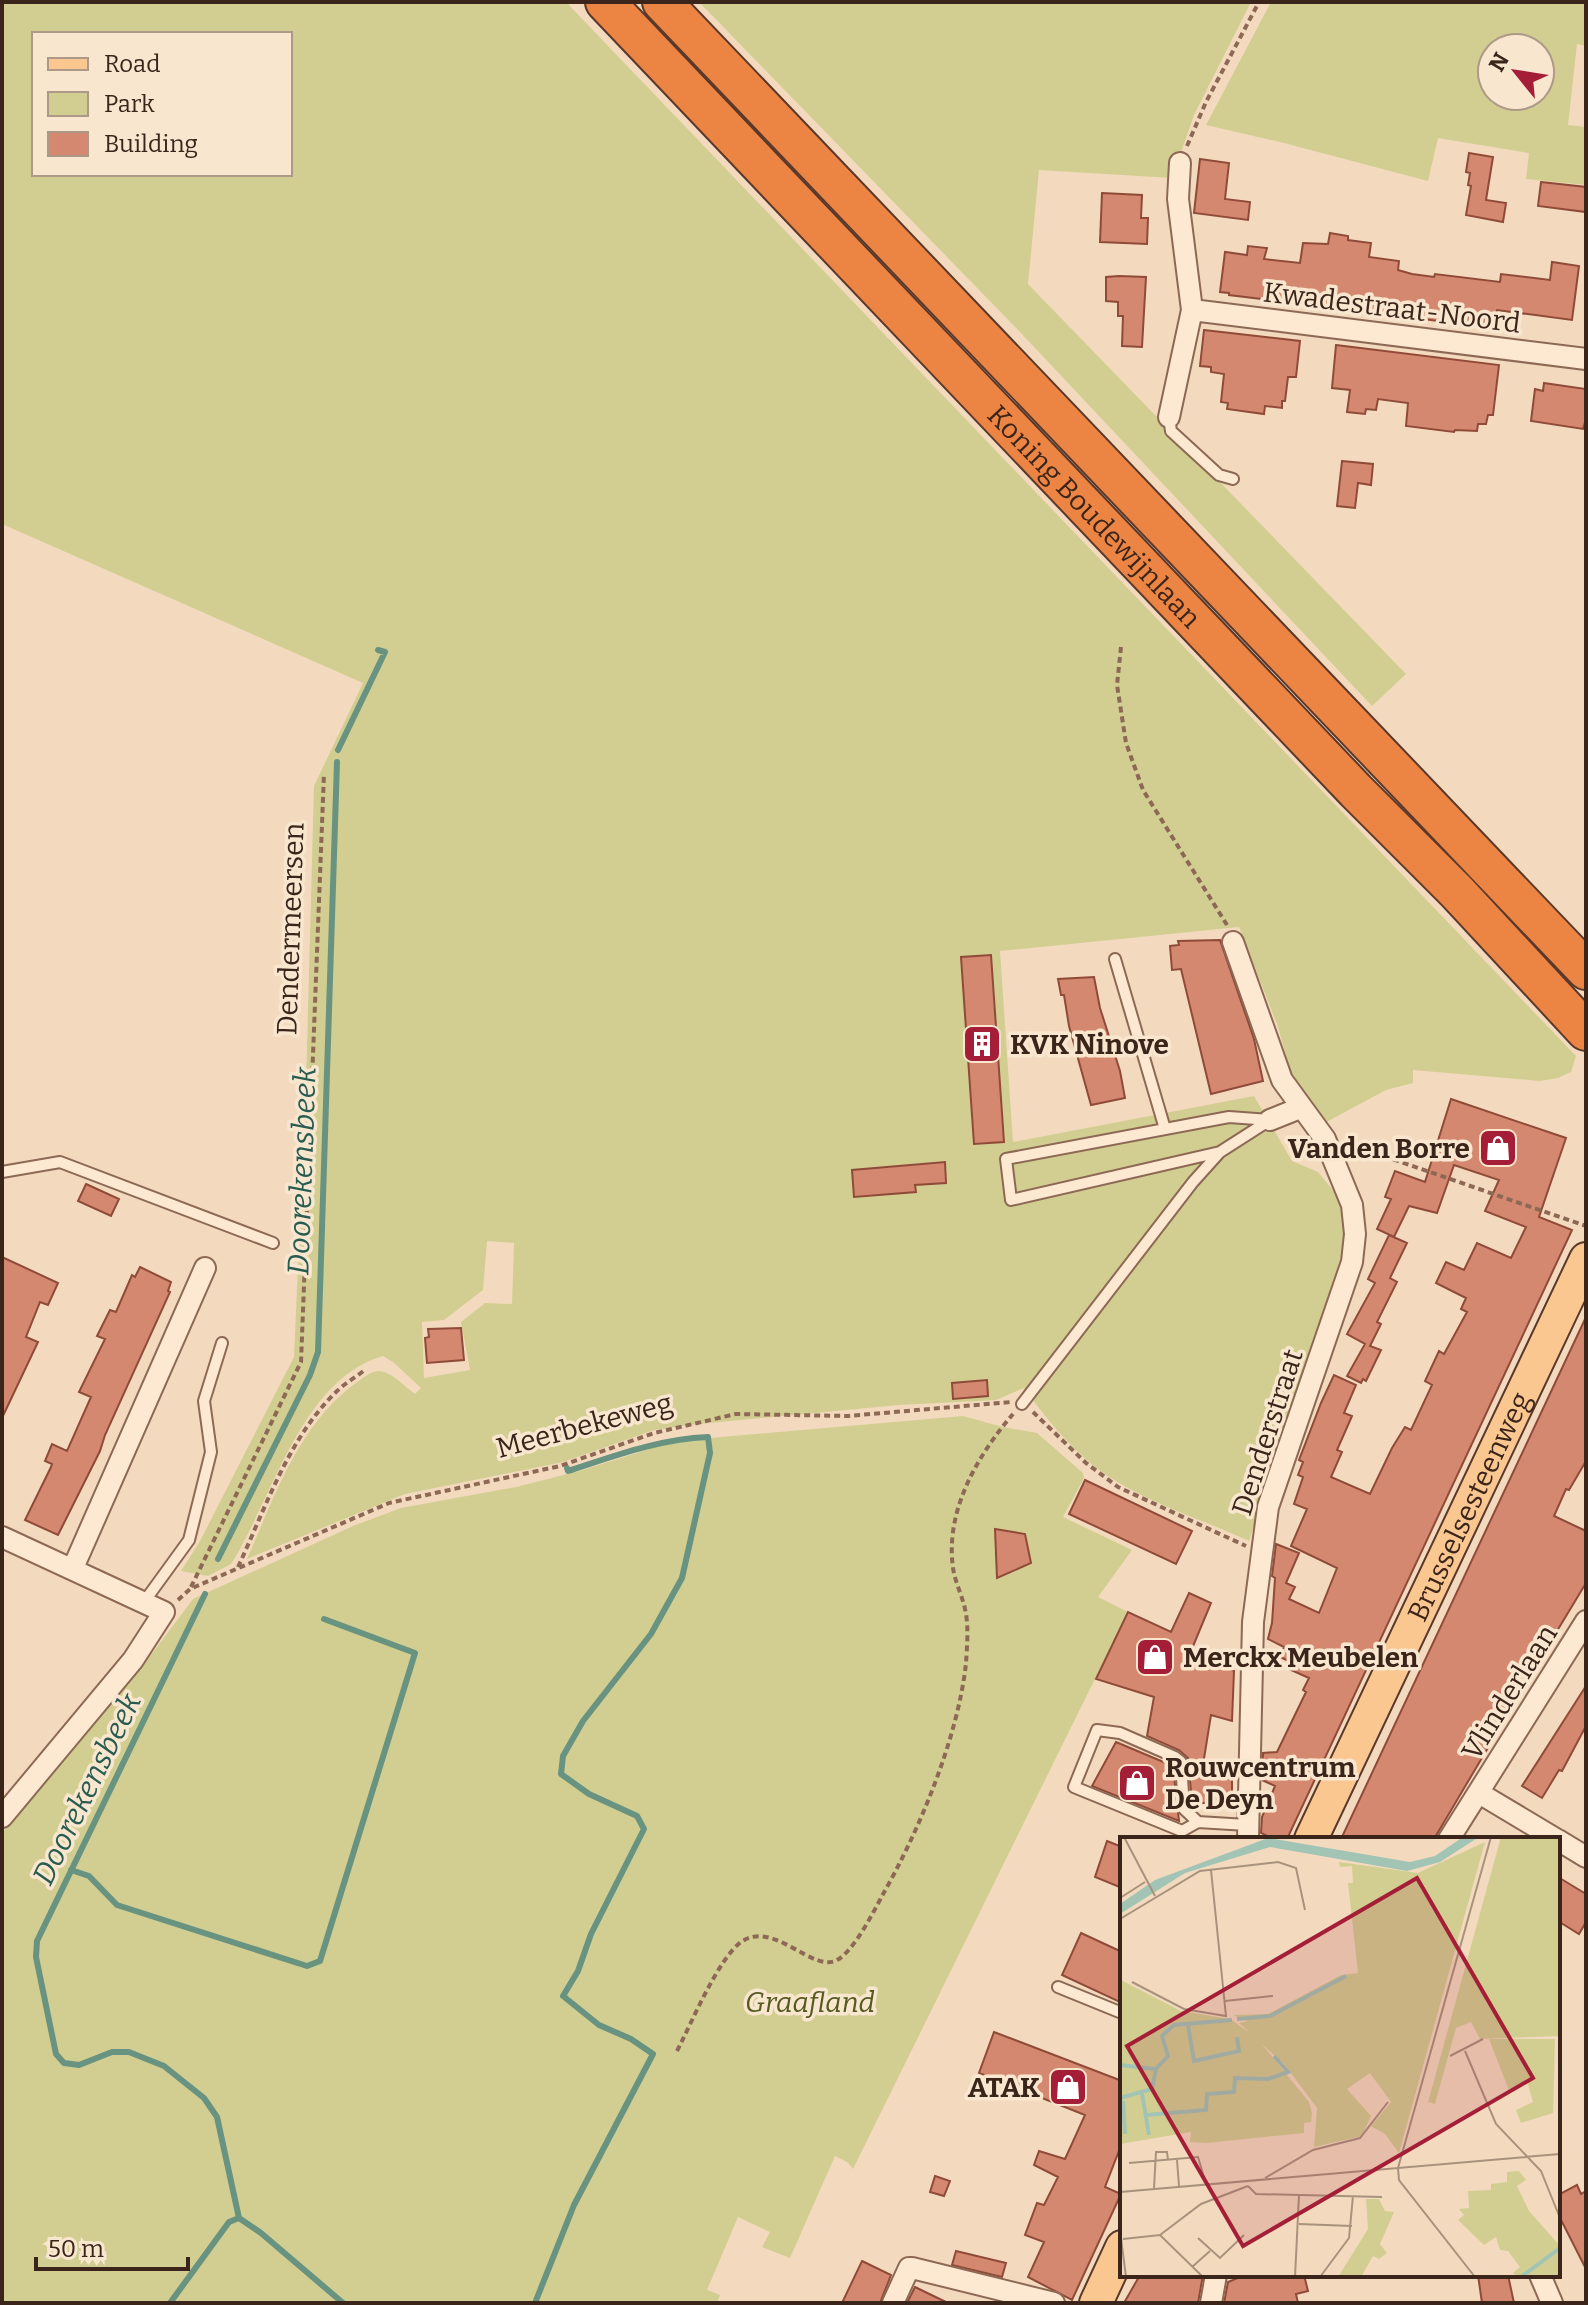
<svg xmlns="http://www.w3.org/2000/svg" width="1588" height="2305" viewBox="0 0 1588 2305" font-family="Bitter,serif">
	<rect width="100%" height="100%" fill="#f3dabe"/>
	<path fill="#d2ce91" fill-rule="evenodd" d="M2,2H566L1576,1056L1571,1072L1558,1078L1540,1081L1413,1070V1083L1386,1090L1319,1126L1293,1079L1277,1024L1239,927L1000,951L1013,1142L1254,1096L1292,1161L1318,1172L1337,1195L1346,1217V1241L1249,1541C1200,1518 1137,1500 1094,1466C1068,1445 1044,1416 1024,1388L996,1400L899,1405L689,1425L654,1430L563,1462L405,1494L247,1559C275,1495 299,1424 357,1382C364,1378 370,1371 379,1371C392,1372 405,1387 415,1394L421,1388L393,1362L383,1356C300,1380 272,1501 231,1564L208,1576L181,1571L200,1541L294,1357L306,1083L314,786L363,683L2,524ZM34,34H290V174H34ZM487,1241L514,1243L512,1304L485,1303L461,1322L470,1370L424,1378L422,1322L444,1320L483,1290Z
		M699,2H1251L1194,115L1172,178L1039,170L1028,284L1406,674L1372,706L1020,332Z
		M1271,2H1586V46L1577,44L1568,125L1586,127V185L1526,179L1529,153L1438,138L1428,181L1280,142L1206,125ZM1492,48H1540V96H1492Z
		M963,1416L1003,1427L1037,1433L1083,1473L1084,1478L1063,1517L1132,1550L1098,1597L1128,1612L853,2169L847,2162L835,2156L790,2258L762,2247L770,2232L738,2217L707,2290L720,2295L717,2303H2V1833L154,1651L193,1599L353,1526L401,1508L516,1487L583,1470L659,1446L710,1438Z"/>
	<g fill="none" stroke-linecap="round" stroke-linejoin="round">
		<path stroke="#689381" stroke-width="6" d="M338,750L385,652L378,650
			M218,1559L310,1375L318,1352L337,762
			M205,1594L37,1941L36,1957L56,2054L64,2063L79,2065L112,2052H129L164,2066L204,2098L217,2117L239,2218L261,2233L343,2303
			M71,1870L89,1876L117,1905L307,1966L320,1961L415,1653L324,1619
			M170,2303L229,2222L239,2218
			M535,2303L574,2205L653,2054L631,2039L599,2025L563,1996L578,1971L591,1934L644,1829L637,1816L589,1794L561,1774L563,1756L583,1721L651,1634L682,1578L710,1453L708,1437C659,1439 614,1456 568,1471L567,1468"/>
	</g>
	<path fill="#d58870" stroke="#8f4b38" stroke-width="2" d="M1469,153L1493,157L1486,200L1506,203L1503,222L1466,215L1471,186L1468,185L1470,173L1466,172Z
		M1200,159L1229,163L1225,199L1250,202L1248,220L1194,213Z
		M1541,182L1586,187V212L1538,206Z
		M1102,193L1142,195L1141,218H1148L1147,244L1100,242Z
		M1330,233L1348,236V240L1371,243L1369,257L1399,261L1398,270L1412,274L1434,277L1435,274L1500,282L1501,274L1550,280L1552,262L1579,266L1572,320L1497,310L1494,328L1229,295V293L1220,292L1225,252L1247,255L1248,246L1267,248L1264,259L1300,263L1303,243L1328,244Z
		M1119,276L1146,277L1142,347L1122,346L1123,316H1118V302L1106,301V277Z
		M1204,330L1300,341L1296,377H1288L1285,401H1282V408L1265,406L1264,414L1227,409L1228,403L1221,402L1224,374L1211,372V367L1200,366Z
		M1336,345L1499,365L1493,415H1488L1486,424H1478L1477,431L1455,430L1454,432L1406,426L1408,403L1378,399L1376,410L1366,409L1365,414L1347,412L1350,390L1332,388Z
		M1544,383L1586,389V419L1583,429L1531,421L1535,389L1543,391Z
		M1342,461L1373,464L1371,485L1358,483L1355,508L1337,506Z
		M1220,940L1254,1039L1263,1081L1211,1094L1181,969L1172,970L1170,946L1179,945L1178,941Z
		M991,955L1004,1142L974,1144L961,957Z
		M1094,977L1100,1008L1120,1071L1125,1098L1091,1105L1069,1026L1064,995H1061L1058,979Z
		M1451,1099L1566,1138L1539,1217L1572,1230L1287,1839H1274L1261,1833L1262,1817L1275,1786L1262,1780L1263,1753L1277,1752L1306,1692L1303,1690L1309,1678L1289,1669L1293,1663L1280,1657L1284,1647L1268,1639L1272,1623L1275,1578L1272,1576L1276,1544L1299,1553L1286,1583L1295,1587L1289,1599L1319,1613L1337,1568L1291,1546L1307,1509L1294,1504L1303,1477L1298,1475L1303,1462L1299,1460L1321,1403L1334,1375L1356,1385L1344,1413L1352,1416L1337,1450L1342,1452L1331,1477L1370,1494L1392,1448L1405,1427L1411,1430L1432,1385L1425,1381L1439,1351L1444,1354L1467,1312L1461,1309L1466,1298L1436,1283L1446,1262L1464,1270L1477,1243L1511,1258L1526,1227L1485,1211L1499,1180L1454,1165L1437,1213L1409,1206L1394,1237L1377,1229L1391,1199L1385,1197L1395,1171L1425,1182Z
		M945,1162L946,1183L915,1185L916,1192L854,1197L852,1170Z
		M86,1184L119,1199L111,1216L78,1201Z
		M1389,1235L1407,1243L1390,1278L1397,1282L1377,1322L1381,1324L1370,1346L1381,1350L1366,1381L1363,1379L1361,1383L1347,1376L1365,1344L1347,1334L1375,1283L1368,1279Z
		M2,1257L58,1283L48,1305L40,1302L26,1337L38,1342L2,1418Z
		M140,1267L171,1282L168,1291L170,1292L105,1435L100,1451L58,1535L25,1520L51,1467L52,1464L45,1461L52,1444L67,1451L91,1397L79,1392L105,1339L97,1336L110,1310L116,1312L132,1275L135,1277Z
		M1586,1317V1461L1569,1490L1566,1489L1554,1516L1586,1531V1583L1551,1641L1549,1640L1530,1676L1520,1671L1505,1696L1515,1702L1434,1839H1341Z
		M461,1328L464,1360L427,1363L425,1338L429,1337L428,1329Z
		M987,1380L988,1396L953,1399L952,1383Z
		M1085,1480L1192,1531L1176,1564L1069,1514Z
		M995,1529L1025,1534L1031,1563L997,1578Z
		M1189,1593L1211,1603L1191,1651L1234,1671L1232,1721L1211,1715L1202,1771H1210V1779H1232V1803H1192L1188,1758L1179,1750L1147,1736L1154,1697L1096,1679L1128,1612L1171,1632Z
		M1586,1686V1726L1562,1771L1559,1770L1542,1798L1522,1786Z
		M1116,1742L1173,1766L1179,1821L1092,1786Z
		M1107,1841L1122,1847V1888L1095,1877Z
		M1558,1877L1586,1894V1922L1579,1934L1558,1921Z
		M1081,1933L1122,1952V2003L1062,1975Z
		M994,2032L1122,2081V2143L1105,2187L1121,2194L1072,2300L1028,2277L1044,2242L1025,2235L1037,2203L1044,2205L1058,2177L1034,2165L1039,2151L1065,2159L1085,2115L979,2073Z
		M935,2176L950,2181L944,2196L930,2192Z
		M1577,2185L1581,2194L1586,2191V2269L1558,2214V2195Z
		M956,2251L1006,2263L1002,2277L952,2265Z
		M862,2261L891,2275L880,2303H842Z
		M1140,2275H1203L1198,2303H1124Z
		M1245,2275H1304L1308,2291L1296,2294L1298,2303H1224L1228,2282Z
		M1478,2275H1508L1514,2303H1482Z
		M915,2287L917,2288L948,2303H907Z"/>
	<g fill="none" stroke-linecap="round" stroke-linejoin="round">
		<defs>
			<path id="lane" d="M1169,417L1171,431L1219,475L1233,479
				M1115,959L1165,1129
				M1220,1152L1011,1200L1006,1159L1229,1117L1270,1120
				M2,1172L60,1162L273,1243
				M1022,1404L1193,1182L1220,1152L1270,1120
				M144,1602L189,1540L211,1452L204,1401L222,1343
				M1198,1822L1184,1809L1181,1762L1175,1757L1120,1733L1097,1730L1074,1787L1182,1831L1198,1822L1247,1825
				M1058,1987L1122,2013"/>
			<path id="street" d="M1192,310L1586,359
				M1169,417L1192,310L1178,199L1180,163
				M1233,942L1282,1080L1325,1139L1352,1205L1355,1234L1352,1262L1268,1507L1253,1622L1248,1839
				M1270,1120L1300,1108
				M2,1537L164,1612L133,1660L2,1817
				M73,1568L205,1268
				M1479,1793L1556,1839
				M1449,1839L1586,1621
				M1558,1840L1586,1857
				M1540,2275L1552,2303
				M893,2303L909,2268H912L1054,2303
				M1211,2303L1216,2275"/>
			<g id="primary">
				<path id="s1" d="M1311,1839L1586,1259"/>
				<path d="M1096,2303L1122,2247"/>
			</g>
			<g id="highway">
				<path id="s2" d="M605,2L1356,791L1457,892L1586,1031"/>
				<path d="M662,2L1586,970"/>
			</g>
		</defs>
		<use href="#lane" stroke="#8d6955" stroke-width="14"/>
		<use href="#street" stroke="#8d6955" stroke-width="24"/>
		<use href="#primary" stroke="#5a382a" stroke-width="36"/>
		<use href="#highway" stroke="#5a382a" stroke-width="42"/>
		<path stroke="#8d6955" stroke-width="4" stroke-dasharray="6 4" stroke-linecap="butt" d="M1187,146L1206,102L1259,2
			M1121,647L1117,685L1126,743L1143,790L1227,925
			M1346,1143L1586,1226
			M1033,1412L1086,1463L1118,1487L1246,1546
			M238,1567C266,1507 288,1439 336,1392C345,1383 356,1377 366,1369
			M191,1587L301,1362L324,773
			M178,1600L190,1589L389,1503L560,1466L654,1433L736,1414L848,1416L1011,1402
			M677,2051C691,2024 718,1959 741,1942C774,1919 813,1974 837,1960C853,1952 873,1913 882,1896C919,1831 958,1738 966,1663C967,1647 969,1625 965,1609C962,1595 955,1582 953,1568C945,1511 977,1456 1013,1414"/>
		<use href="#lane" stroke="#fde9d2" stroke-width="10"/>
		<use href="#street" stroke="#fde9d2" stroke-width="20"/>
		<use href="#primary" stroke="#fbc791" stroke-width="32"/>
		<use href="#highway" stroke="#ec8544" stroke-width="38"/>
	</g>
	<defs>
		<symbol id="building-square" viewBox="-11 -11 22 22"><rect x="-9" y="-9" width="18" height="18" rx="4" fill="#a31e36" stroke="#f9e6cf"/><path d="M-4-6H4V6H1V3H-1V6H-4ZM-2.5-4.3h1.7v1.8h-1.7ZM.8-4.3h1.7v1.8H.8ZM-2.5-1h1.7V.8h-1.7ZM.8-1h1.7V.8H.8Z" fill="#fff"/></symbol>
		<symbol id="shop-square" viewBox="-11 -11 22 22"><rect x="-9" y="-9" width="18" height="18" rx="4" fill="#a31e36" stroke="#f9e6cf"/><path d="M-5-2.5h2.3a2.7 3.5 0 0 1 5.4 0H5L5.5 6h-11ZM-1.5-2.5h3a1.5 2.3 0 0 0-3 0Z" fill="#fff"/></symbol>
	</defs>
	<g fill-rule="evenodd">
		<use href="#building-square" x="960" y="1022" width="44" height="44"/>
		<use href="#shop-square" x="1476" y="1126" width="44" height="44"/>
		<use href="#shop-square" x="1133" y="1635" width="44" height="44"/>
		<use href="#shop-square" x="1115" y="1761" width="44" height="44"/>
		<use href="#shop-square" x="1046" y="2065" width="44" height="44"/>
	</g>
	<g text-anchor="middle" stroke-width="7" stroke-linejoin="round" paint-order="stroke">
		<g font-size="28" fill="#3b251b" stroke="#f9e6cf">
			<text transform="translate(1392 307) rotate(7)" y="10">Kwadestraat-Noord</text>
			<text dy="10" stroke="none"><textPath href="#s2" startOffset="710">Koning Boudewijnlaan</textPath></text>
			<text transform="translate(290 929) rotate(-88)" y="10">Dendermeersen</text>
			<text transform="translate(584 1425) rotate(-15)" y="10">Meerbekeweg</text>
			<text transform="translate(1267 1432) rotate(-72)" y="10">Denderstraat</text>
			<text dy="10" stroke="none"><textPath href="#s1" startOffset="368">Brusselsesteenweg</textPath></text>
			<text transform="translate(1509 1692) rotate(-58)" y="10">Vlinderlaan</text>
		</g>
		<g font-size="28" font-weight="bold" fill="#3b251b" stroke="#f9e6cf" text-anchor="start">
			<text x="1010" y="1054">KVK Ninove</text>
			<text x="1470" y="1158" text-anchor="end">Vanden Borre</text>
			<text x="1183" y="1667">Merckx Meubelen</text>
			<text x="1165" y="1777">Rouwcentrum<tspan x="1165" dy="32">De Deyn</tspan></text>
			<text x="1040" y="2097" text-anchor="end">ATAK</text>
		</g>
		<g font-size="28" font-style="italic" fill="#555a1f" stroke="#f9e6cf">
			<text x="810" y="2012">Graafland</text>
		</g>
		<g font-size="30" font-style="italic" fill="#285c50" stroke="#f9e6cf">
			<text transform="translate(302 1171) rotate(-88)" y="10">Doorekensbeek</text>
			<text transform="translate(87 1789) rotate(-64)" y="10">Doorekensbeek</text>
		</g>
	</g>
	<g transform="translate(1120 1837)">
		<rect width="440" height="440" fill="#f3dabe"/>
		<path d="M381,0H440V199L360,202L351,185L336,191L315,267L308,265ZM365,5L279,316L265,297L251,289L271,265L250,236L227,252L251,279L242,299L194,310L197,271L165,228L119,186L127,184L113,178L148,177L221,138L238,136L228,46H233L232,29L220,30L219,25L298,36ZM1,143L61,174L110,182L137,201L189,265L192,276L191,285L184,286V296L86,306L70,305L71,295L0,307ZM369,202H435L433,276L401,286L396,273L413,265L407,244L390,256ZM399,334L406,343L397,349L409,374L440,409V440H397L393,436L400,430L388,414L380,413L376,400L364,408L338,383L344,378L339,372L349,371L348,354L371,353V347L387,345V335ZM246,362H259L265,374L274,375L260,407L267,416L259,422L253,419L241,440H218L248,392Z" fill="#d2ce91"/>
		<path d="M343,0H359L320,25L287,34L150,10L65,36L0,77V67L35,43L148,1L290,25L315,19Z" fill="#a2c4b4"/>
		<path fill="none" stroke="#a2c4b4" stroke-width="4" d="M117,182L150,179L226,139M68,188L74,224L119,214L117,200M0,228L35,232M22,256L29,298M0,261L32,252L36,232L48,219L42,199L54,188L112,183M3,264L5,297M26,278L86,273L87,257L114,255L115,241L148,242L168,235L154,219M401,440L440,411"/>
		<path fill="none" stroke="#a9927d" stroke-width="2" d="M4,0L35,59M0,61L25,45M0,82L80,34L158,25L176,31L185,73M12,145L64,172L106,179L91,33M105,164L153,159M345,214L376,287L421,334L440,381M330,219L363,202M57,323L59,349M9,326L78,320L86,347M278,331L279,343L355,440M278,331L371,0M145,341L193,313L240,301L268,265M128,349L136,357L262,360M34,351L36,315H47L48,323M0,355L440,317M179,387L232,389M0,393L6,440M40,398L81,367L128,349M78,401L100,421L124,398M3,402L40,398L83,440M72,430L90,414M175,440L179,358M200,440L229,401L233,359"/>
		<path fill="#a31e36" fill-opacity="0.15" stroke="#a31e36" stroke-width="4" d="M297,41L413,241L123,409L7,209Z"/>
		<rect width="440" height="440" fill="none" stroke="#3b251b" stroke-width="4"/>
	</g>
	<rect width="1588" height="2305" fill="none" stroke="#3b251b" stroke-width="8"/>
	<rect x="32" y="32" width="260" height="144" fill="#f9e6cf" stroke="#ad9987" stroke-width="2"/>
	<rect x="48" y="58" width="40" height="12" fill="#fbc791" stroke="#ad9987" stroke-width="2"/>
	<text x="104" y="72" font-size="24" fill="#3b251b">Road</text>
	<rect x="48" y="92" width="40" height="24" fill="#d2ce91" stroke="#ad9987" stroke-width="2"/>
	<text x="104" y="112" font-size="24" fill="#3b251b">Park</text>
	<rect x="48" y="132" width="40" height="24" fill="#d58870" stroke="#ad9987" stroke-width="2"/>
	<text x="104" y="152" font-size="24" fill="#3b251b">Building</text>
	<g transform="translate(1516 72) rotate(300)"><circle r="38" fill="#f9e6cf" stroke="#ad9987" stroke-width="2"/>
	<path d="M0-6L14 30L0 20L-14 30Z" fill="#a31e36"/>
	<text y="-12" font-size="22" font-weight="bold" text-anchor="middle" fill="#3b251b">N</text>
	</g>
	<path d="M36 2257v12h152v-12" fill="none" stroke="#3b251b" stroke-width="4"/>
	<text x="48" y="2257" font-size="24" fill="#3b251b" stroke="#f9e6cf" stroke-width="6" paint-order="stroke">50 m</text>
</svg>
